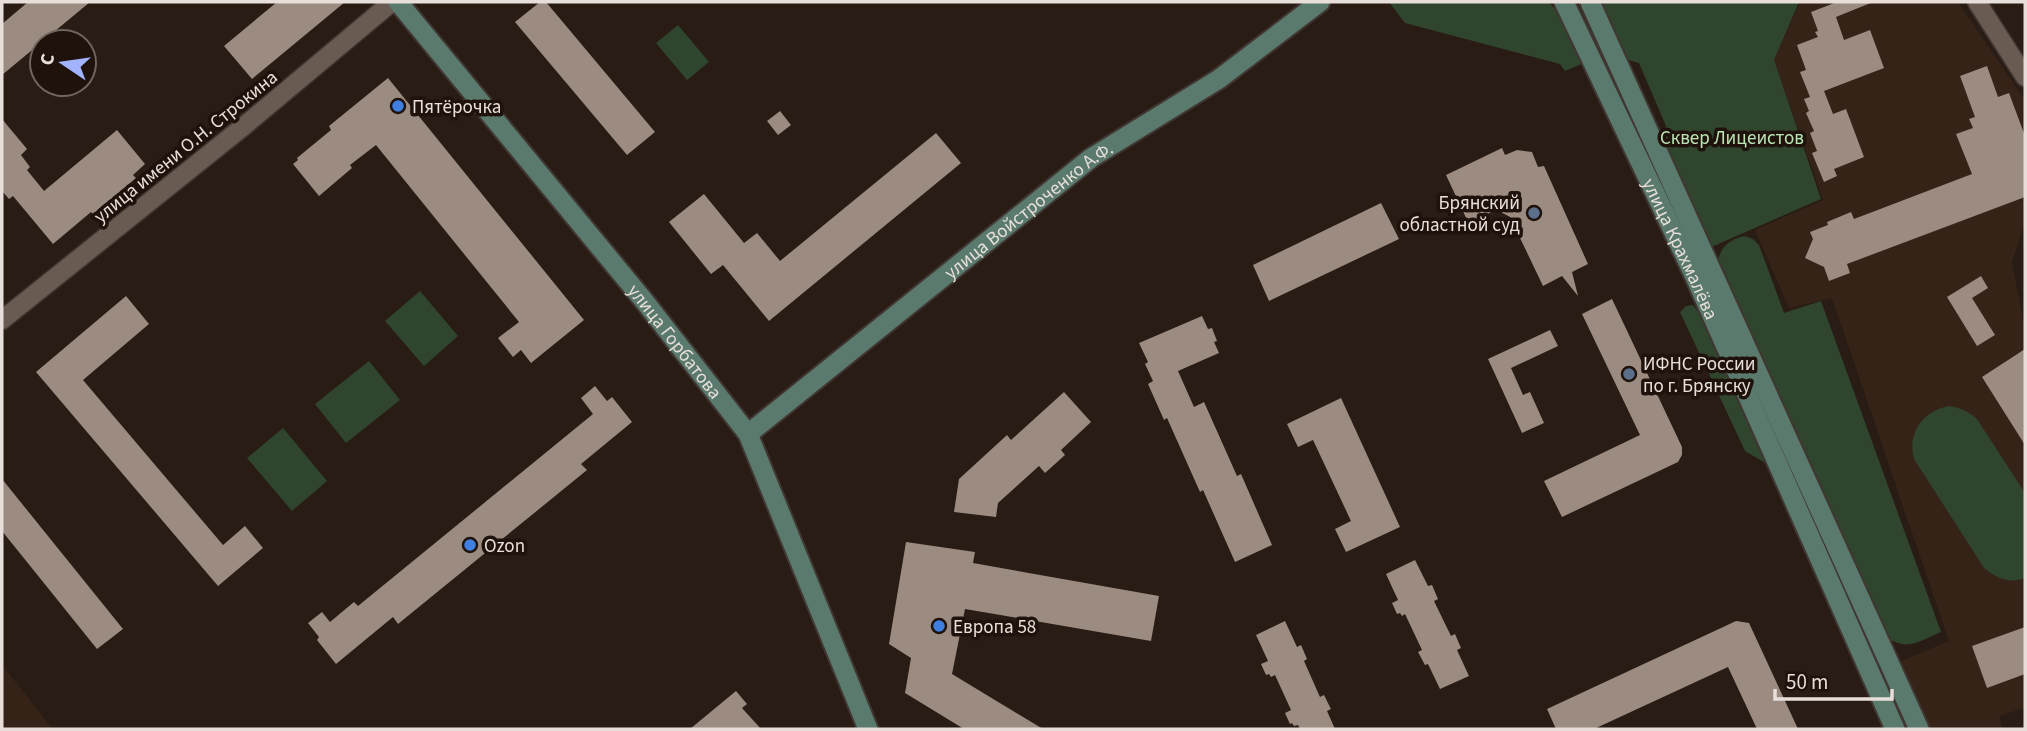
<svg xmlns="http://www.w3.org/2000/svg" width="2027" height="731" viewBox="0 0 2027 731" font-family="'Source Sans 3',sans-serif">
	<rect width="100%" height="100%" fill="#281c14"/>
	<path fill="#352317" d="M1800,2H1958L2025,100V222L2012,262L2025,331V708L1999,716L2003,729H1919L1891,665L1949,641L1832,298L1789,308L1755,230L1823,200L1774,60Z
		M2,665L53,729H2Z"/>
	<path fill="#30452e" d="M1389,2H1549L1566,23L1586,62L1565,71L1560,64L1405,23Z
		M1598,2H1799L1774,60L1821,199L1709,248L1660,137L1666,126L1639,63L1622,58Z
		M678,25L709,62L687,80L656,43Z
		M1744,236L1753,239L1759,245L1784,313L1821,301L1941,632C1917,642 1908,652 1884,636L1717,266C1719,249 1727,240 1744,236Z
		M420,291L458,336L424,366L385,321Z
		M1693,305L1702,317L1769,465L1745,451L1680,312L1686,306Z
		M369,361L400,400L346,443L315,404Z
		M1949,406C1961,408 1968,411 1977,419L2025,493V578C2010,584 1996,578 1984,568L1914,459C1907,433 1923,411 1949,406Z
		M283,428L327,481L292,511L247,458Z"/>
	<path fill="#9c8b81" d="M28,2H90L2,75V24Z
		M277,2H345L252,79L224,46Z
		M540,2H546L655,132L627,155L515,22Z
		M1837,2H1873L1836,17L1844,40L1870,30L1884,68L1824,91L1833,114L1846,109L1864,157L1834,169L1837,176L1824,182L1812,153L1817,151L1810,133L1814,131L1806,113L1809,111L1804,99L1810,97L1800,72L1806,70L1797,45L1818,37L1815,32L1818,31L1811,12Z
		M1987,66L1998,97L2009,93L2025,136V197L1847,264L1850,273L1829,281L1824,267L1805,258L1813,239L1810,232L1828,225L1827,222L1851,212L1854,219L1972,174L1956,134L1973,128L1969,119L1975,117L1960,76Z
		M388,78L584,320L531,363L521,350L513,357L498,338L519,322L376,145L350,165L352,168L319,196L293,164L298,160L297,158L331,130L329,126Z
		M780,111L791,125L778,135L767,121Z
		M2,119L27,149L21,155L30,167L27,170L44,191L117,130L145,164L133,175L136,178L93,214L91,212L53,244L13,196L9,199L2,191Z
		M936,133L961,163L769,321L723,265L711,274L669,222L704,194L744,243L757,233L780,261Z
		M1502,148L1505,155L1517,150L1532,152L1538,167L1544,166L1588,264L1572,272L1578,296L1562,276L1543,286L1510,217L1497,210L1468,222L1446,175Z
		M1381,203L1399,239L1269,301L1253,265Z
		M1981,276L1988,288L1972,298L1995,335L1977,346L1947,297Z
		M126,296L149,324L83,380L223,545L245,526L263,548L218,586L36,372Z
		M1612,299L1682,447V455L1678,462L1562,517L1544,481L1640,435L1582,314Z
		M1202,316L1208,329L1212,328L1217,341L1214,342L1219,353L1178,371L1194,407L1204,402L1237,476L1241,474L1272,545L1235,562L1203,490L1200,492L1167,418L1164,420L1148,384L1153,381L1145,364L1148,362L1139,343Z
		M1550,330L1558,346L1511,368L1523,395L1530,392L1544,423L1522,433L1488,359Z
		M2025,349V445L1982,377Z
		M595,386L607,401L612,397L632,422L581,464L587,470L398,624L393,617L336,664L317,640L319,637L308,623L322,612L330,622L354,602L358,606L593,414L581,398Z
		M1064,392L1091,422L1061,450L1065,455L1045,473L1039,466L998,503L996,517L954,512L959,479L1007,435L1011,440Z
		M1341,398L1400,527L1346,552L1335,529L1351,521L1313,440L1298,447L1287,424Z
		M2,479L123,629L97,649L2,531Z
		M906,542L975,552L973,563L1159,596L1151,641L965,609L952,674L1043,729H964L905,693L911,658L889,644Z
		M1415,560L1428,586L1432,585L1438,599L1434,601L1451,636L1455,634L1461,648L1457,650L1469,676L1440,689L1428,664L1425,665L1418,652L1422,650L1405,614L1402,616L1400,613L1397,614L1392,603L1398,600L1386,574Z
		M1285,621L1297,647L1301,645L1307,659L1304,661L1320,697L1324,695L1331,709L1327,711L1335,729H1300L1298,725L1294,726L1292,723L1290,724L1285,713L1291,710L1275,675L1271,677L1269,674L1266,675L1261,664L1268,661L1256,635Z
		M1736,621L1749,623L1798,729H1757L1728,667L1594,729H1556L1547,709Z
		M2025,627V674L1987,688L1972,646Z
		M736,691L747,704L742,708L761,729H690Z"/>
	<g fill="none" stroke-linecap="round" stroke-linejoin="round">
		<defs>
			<path id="minor" d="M1977,2L2025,77
				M2,320L244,126L392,2"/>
			<g id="secondary">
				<path id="s1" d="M398,2L645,302L748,434L868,729"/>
				<path id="s2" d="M1564,2L1695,277L1895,729"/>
				<path d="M1590,2L1919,729"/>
				<path id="s3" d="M748,434L1091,158L1219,79L1320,2"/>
			</g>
		</defs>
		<use href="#minor" stroke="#403632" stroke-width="21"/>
		<use href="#secondary" stroke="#403632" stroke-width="23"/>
		<use href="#minor" stroke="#6a5b52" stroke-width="18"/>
		<use href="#secondary" stroke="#5a7a6d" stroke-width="19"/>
	</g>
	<g fill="#3f7fe0" stroke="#1e120b" stroke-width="2.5">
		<circle cx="398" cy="106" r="7"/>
		<circle cx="470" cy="545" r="7"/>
		<circle cx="939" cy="626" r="7"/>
	</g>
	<g fill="#5c6f8a" stroke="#1e120b" stroke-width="2.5">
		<circle cx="1534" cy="213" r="7"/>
		<circle cx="1629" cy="374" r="7"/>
	</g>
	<g text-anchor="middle" stroke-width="7" stroke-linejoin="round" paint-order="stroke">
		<g font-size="19" fill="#e8dfda" stroke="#1e120b" text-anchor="start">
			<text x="412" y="113">Пятёрочка</text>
			<text x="1520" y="209" text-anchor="end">Брянский<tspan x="1520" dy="22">областной суд</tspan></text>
			<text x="1643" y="370">ИФНС России<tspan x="1643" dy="22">по г. Брянску</tspan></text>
			<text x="484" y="552">Ozon</text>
			<text x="953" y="633">Европа 58</text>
		</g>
		<g font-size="19" fill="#bbe4b5" stroke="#1e120b">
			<text x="1732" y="144">Сквер Лицеистов</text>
		</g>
		<g font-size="19" fill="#e8dfda" stroke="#1e120b">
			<text transform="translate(185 146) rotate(-39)" y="7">улица имени О.Н. Строкина</text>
			<text dy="7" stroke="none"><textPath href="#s3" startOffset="359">улица Войстроченко А.Ф.</textPath></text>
			<text dy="7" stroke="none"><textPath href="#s2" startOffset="273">улица Крахмалёва</textPath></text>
			<text dy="7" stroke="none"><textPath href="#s1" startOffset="438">улица Горбатова</textPath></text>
		</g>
	</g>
	<rect width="2027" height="731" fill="none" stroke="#e8dfda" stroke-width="7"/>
	<g transform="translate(63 63) rotate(283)"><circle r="33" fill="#1e120b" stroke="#6f645e" stroke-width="2"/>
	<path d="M0-5L12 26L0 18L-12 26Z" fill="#a2b2fd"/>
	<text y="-10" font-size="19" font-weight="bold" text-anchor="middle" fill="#e8dfda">С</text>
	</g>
	<path d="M1775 689v10h117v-10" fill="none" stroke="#e8dfda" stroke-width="3.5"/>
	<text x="1786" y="689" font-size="21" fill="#e8dfda" stroke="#1e120b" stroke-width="5" paint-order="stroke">50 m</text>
</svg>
